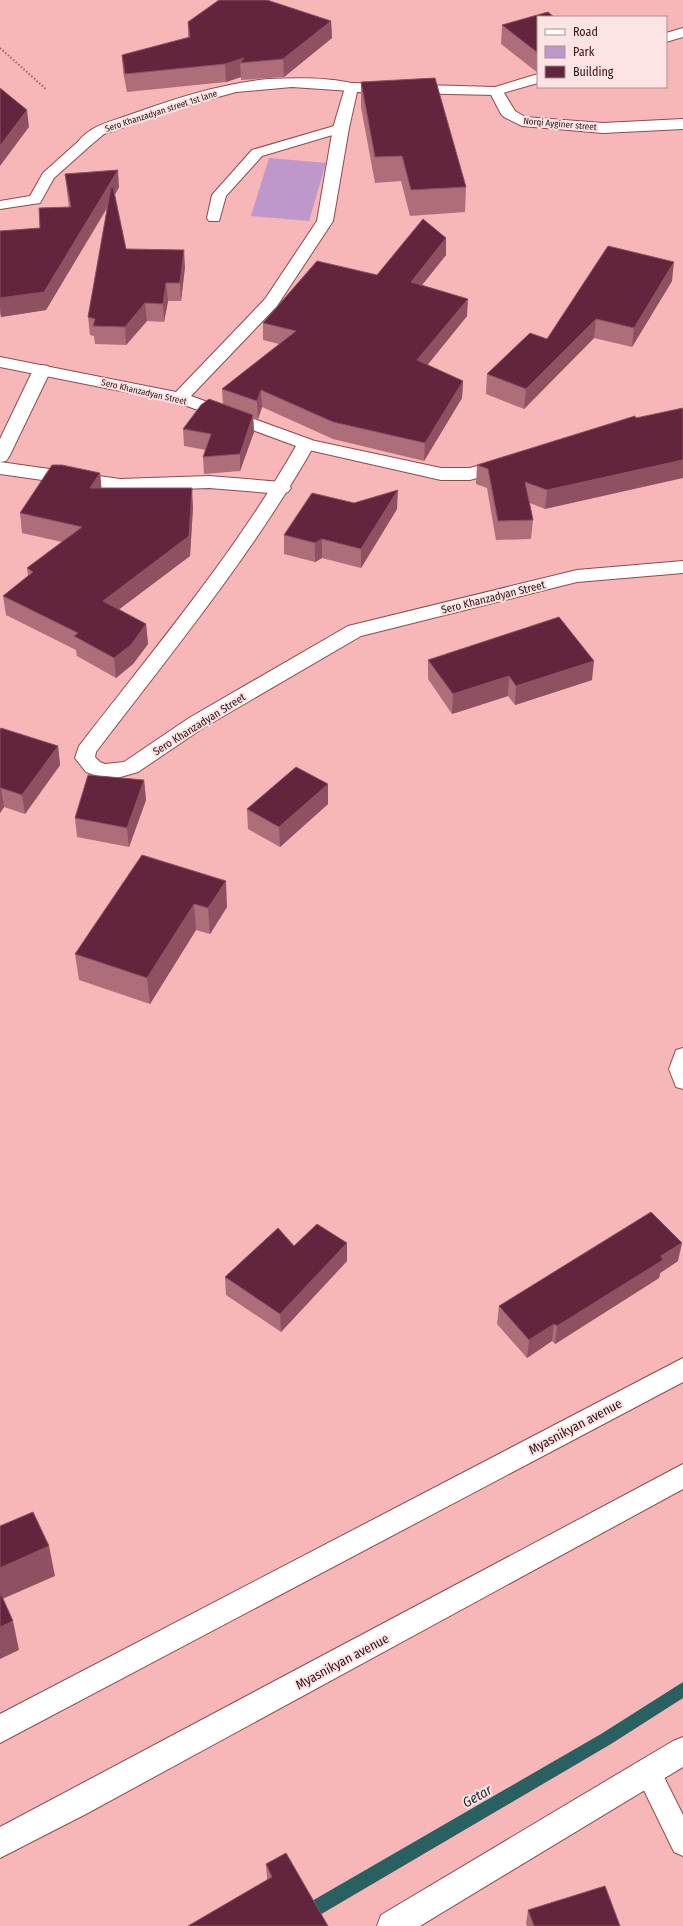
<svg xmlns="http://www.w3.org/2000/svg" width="683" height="1926" viewBox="0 0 683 1926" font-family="'Fira Sans Condensed',sans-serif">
	<rect width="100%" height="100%" fill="#f7b6b7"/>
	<path fill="#be97cb" d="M269,158L326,163L309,221L251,216Z"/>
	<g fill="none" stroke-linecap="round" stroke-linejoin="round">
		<path fill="#296062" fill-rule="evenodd" d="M683,1682V1698L611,1744L301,1926H277L279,1920L601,1734Z"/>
		<defs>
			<path id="lane" d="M341,124L346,125L348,128L346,131L262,156L226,196L219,221H209L207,218L212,195L252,150Z
				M86,138L91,139L93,142L91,145L54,178L40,203L0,209V201L30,196L43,173L81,139Z
				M683,1048V1089L676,1087L669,1069L676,1050Z
				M648,1759L657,1763L683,1815V1856L674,1852L635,1772L639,1763Z"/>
			<path id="street" d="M268,79C297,78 328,77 356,84L358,87L356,90L351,91L292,87L236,92L182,107L104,134L91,145H81L78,142C90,125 113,121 132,114C176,98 220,84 268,79Z
				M496,87L501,88L515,111L525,117L603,123L683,119V129L603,133L522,126L504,117L501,114L489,91L491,88Z
				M42,365L48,366L51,370L9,457L6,461L0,462L120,479L209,476L282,482L288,484L291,488L288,492L282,494L209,488L120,491L0,474V439L33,370L36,366Z
				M306,439L441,468H470L506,458L512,460L515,464L512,468L470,480H441L300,448L297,444L300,440Z
				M683,1737V1767L420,1926H377L381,1915L673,1741Z"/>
			<path id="secondary" d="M683,28V37L666,42V33Z
				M538,74V83L496,95L357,92L349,128L333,221L277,306L191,396L312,440L315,444C253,554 172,652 96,752L95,757L100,762L105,764L124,762L189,718L348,626L577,570L683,561V573L577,582L361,636L203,728L138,772L117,778H103L86,772L75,758L79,746C154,649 235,553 296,446L176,402L0,367V357L176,392L265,299L317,221L333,128L346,84L351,83L495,87Z"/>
			<path id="highway" d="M683,1358V1382L0,1743V1714Z
				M683,1464V1489L86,1814L0,1858V1827Z"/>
		</defs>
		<use href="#lane" stroke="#904a4d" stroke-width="2"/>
		<use href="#street" stroke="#904a4d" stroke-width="2"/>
		<use href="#secondary" stroke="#904a4d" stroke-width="2"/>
		<use href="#highway" stroke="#904a4d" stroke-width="2"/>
		<path stroke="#976769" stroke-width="2" stroke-dasharray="1.5 2" stroke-linecap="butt" d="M0,48L47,90"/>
		<use href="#lane" fill="#fff" fill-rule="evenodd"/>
		<use href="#street" fill="#fff" fill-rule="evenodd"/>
		<use href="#secondary" fill="#fff" fill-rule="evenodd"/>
		<use href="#highway" fill="#fff" fill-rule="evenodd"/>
	</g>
	<path fill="#ad6e7a" d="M538,17V73L501,44L502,25Z
		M331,21L332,38L284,77L241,80V77L226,82L127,92L123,72L122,55L188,38V22Z
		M361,82L466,187L465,212L410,216L401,181L375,183L361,107Z
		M65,174L119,187L115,195L126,249L185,267L181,301H168L164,322L147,321L126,345L95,344L94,336L90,335L88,317L108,207L46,310L1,317L0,312V231L40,228L69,207L67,192Z
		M446,238V255L422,285L467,316L427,365L463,381L462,398L424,461L333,439L262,407L258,419L253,417L254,432L240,471L204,474L203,457L206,450L184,446L183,429L223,404L222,389L279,344L263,340V323L377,275Z
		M672,281L632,347L594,338L524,409L486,394L487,374L547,339Z
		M635,416L545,509L530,503L533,520L531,539L496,540L487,488L476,484L477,465Z
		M100,473L101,488L193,507L190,556L119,609L146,624L148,644L133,664L116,678L77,656L76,650L6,615L3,596L28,576L27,568L62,542L22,533L20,513Z
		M354,503L397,509L361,568L322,558L315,562L284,554V535Z
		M428,660L592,680L515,705L508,696L452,714L428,679Z
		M0,729L58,746L60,765L25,814L4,807L0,813Z
		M144,780L146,800L129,847L77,837L75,818Z
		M328,784V804L280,847L248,829L247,809Z
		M142,855L227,907L210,934L196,930L150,1004L79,980L75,954Z
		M347,1261L281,1332L226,1295L225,1277Z
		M678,1261L660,1273L659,1278L555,1344L552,1341L527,1358L497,1324L499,1306Z
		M266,1864L328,1926L267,1880V1878Z
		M528,1910L620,1926H527L526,1924Z"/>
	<path fill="#8f5062" d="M331,21L332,38L284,77L283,59Z
		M244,58L240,63L241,77L226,82L225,64Z
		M27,110L29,127L0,166V146Z
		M118,170L119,187L46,310L1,317L0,306V298Z
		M446,238V255L410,300L411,282Z
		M184,250L185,267L181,301L180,283Z
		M674,262L672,281L632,347L634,328Z
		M166,283L168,301L164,322L163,304Z
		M468,299L467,316L417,378V360Z
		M145,303L147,321L126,345L125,327Z
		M596,319L594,338L524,409L526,389Z
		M463,381L462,398L424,461L425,443Z
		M261,390L262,407L258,419L257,401Z
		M253,415L254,432L240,471V454Z
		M683,460V478L545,509L547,490Z
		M100,473L102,493L90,488Z
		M192,488L193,507L190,556L105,620L103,601Z
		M398,490L397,509L361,568V549Z
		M322,539V558L315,562V543Z
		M146,624L148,644L133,664L116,678L114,658Z
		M594,661L592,680L515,705L516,686Z
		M509,676L508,696L452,714L453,694Z
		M58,746L60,765L25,814L22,795Z
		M144,780L146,800L129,847L127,828Z
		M328,784V804L280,847L279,827Z
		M1,788L4,807L0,813V790Z
		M226,881L227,907L210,934L208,908Z
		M194,904L196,930L150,1004L147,978Z
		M347,1243V1261L281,1332L280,1314Z
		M682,1243L678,1261L660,1273L659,1278L555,1344L557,1326L661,1256Z
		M554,1324L552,1341L527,1358L529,1340Z
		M49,1546L55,1576L0,1600V1568Z
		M13,1621L19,1650L0,1659V1627Z"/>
	<path fill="#63253e" stroke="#8f5062" d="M219,0H267L331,21L283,59L240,63L244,58L225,64L125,74L122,55L190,37L188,22Z
		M548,12L554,17H538V53L502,25Z
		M435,78L466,187L411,190L402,156L375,157L361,82Z
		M0,88L27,110L0,146Z
		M118,170L44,292L0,298V231L40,228L39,208L71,207L65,174Z
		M111,187H113L126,249L184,250L180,283H166L163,304L145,303L125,327L93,326L95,319L88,317Z
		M423,219L446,238L411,282L468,299L417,360L463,381L425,443L333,422L261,390L257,401L222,389L296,331L263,323L317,261L377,275Z
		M608,246L674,262L634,328L596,319L526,389L487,374L530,333L547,339Z
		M209,399L253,415L240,454L203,457L211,434L183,429L201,405Z
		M683,408V460L547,490L525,482L533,520L498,521L488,469L477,465L635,416L636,418Z
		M52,465H62L100,473L90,488H192L189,536L103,601L146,624L131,645L114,658L74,636L78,633L3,596L33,572L27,568L82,527L20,513Z
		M398,490L361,549L322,539L315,543L284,535L312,493L354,503Z
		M559,617L594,661L516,686L509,676L453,694L428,660Z
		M1,728L58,746L22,795L1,788L0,790V729Z
		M296,767L328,784L279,827L247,809Z
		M88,775L144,780L127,828L75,818Z
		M142,855L226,881L208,908L194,904L147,978L75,954Z
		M651,1212L682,1243L661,1256L663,1260L557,1326L554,1324L529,1340L499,1306Z
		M317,1224L347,1243L280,1314L225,1277L278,1228L294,1246Z
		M33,1512L49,1546L0,1568V1526Z
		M0,1592L13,1621L0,1627Z
		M286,1853L328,1926H188L272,1877L266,1864Z
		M605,1886L620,1926H534L528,1910Z"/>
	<g text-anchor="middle" stroke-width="4" stroke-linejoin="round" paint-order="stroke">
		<g font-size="9" fill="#2f1214" stroke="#fde3e3">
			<text transform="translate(161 111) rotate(-18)" y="3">Sero Khanzadyan street 1st lane</text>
			<text transform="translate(560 124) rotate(5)" y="3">Norqi Ayginer street</text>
			<text transform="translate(144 392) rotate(13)" y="3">Sero Khanzadyan Street</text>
		</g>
		<g font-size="11" fill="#2f1214" stroke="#fde3e3">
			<text transform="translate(493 597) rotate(-14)" y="4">Sero Khanzadyan Street</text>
			<text transform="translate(199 724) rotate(-32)" y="4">Sero Khanzadyan Street</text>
		</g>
		<g font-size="13" fill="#2f1214" stroke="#fde3e3">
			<text transform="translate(575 1426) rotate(-28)" y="5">Myasnikyan avenue</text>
			<text transform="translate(342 1661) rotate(-28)" y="5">Myasnikyan avenue</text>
		</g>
		<g font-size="14" font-style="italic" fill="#192e2e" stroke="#fde3e3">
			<text transform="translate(477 1796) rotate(-30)" y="5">Getar</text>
		</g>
	</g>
	<rect x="537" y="16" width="130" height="72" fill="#fde3e3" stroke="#ab8f90"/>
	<rect x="545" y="29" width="20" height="6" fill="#ffffff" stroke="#ab8f90"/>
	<text x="573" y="36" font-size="12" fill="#2f1214">Road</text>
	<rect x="545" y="46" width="20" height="12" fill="#be97cb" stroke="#ab8f90"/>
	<text x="573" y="56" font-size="12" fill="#2f1214">Park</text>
	<rect x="545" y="66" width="20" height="12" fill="#63253e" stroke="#ab8f90"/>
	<text x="573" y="76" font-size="12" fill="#2f1214">Building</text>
</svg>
